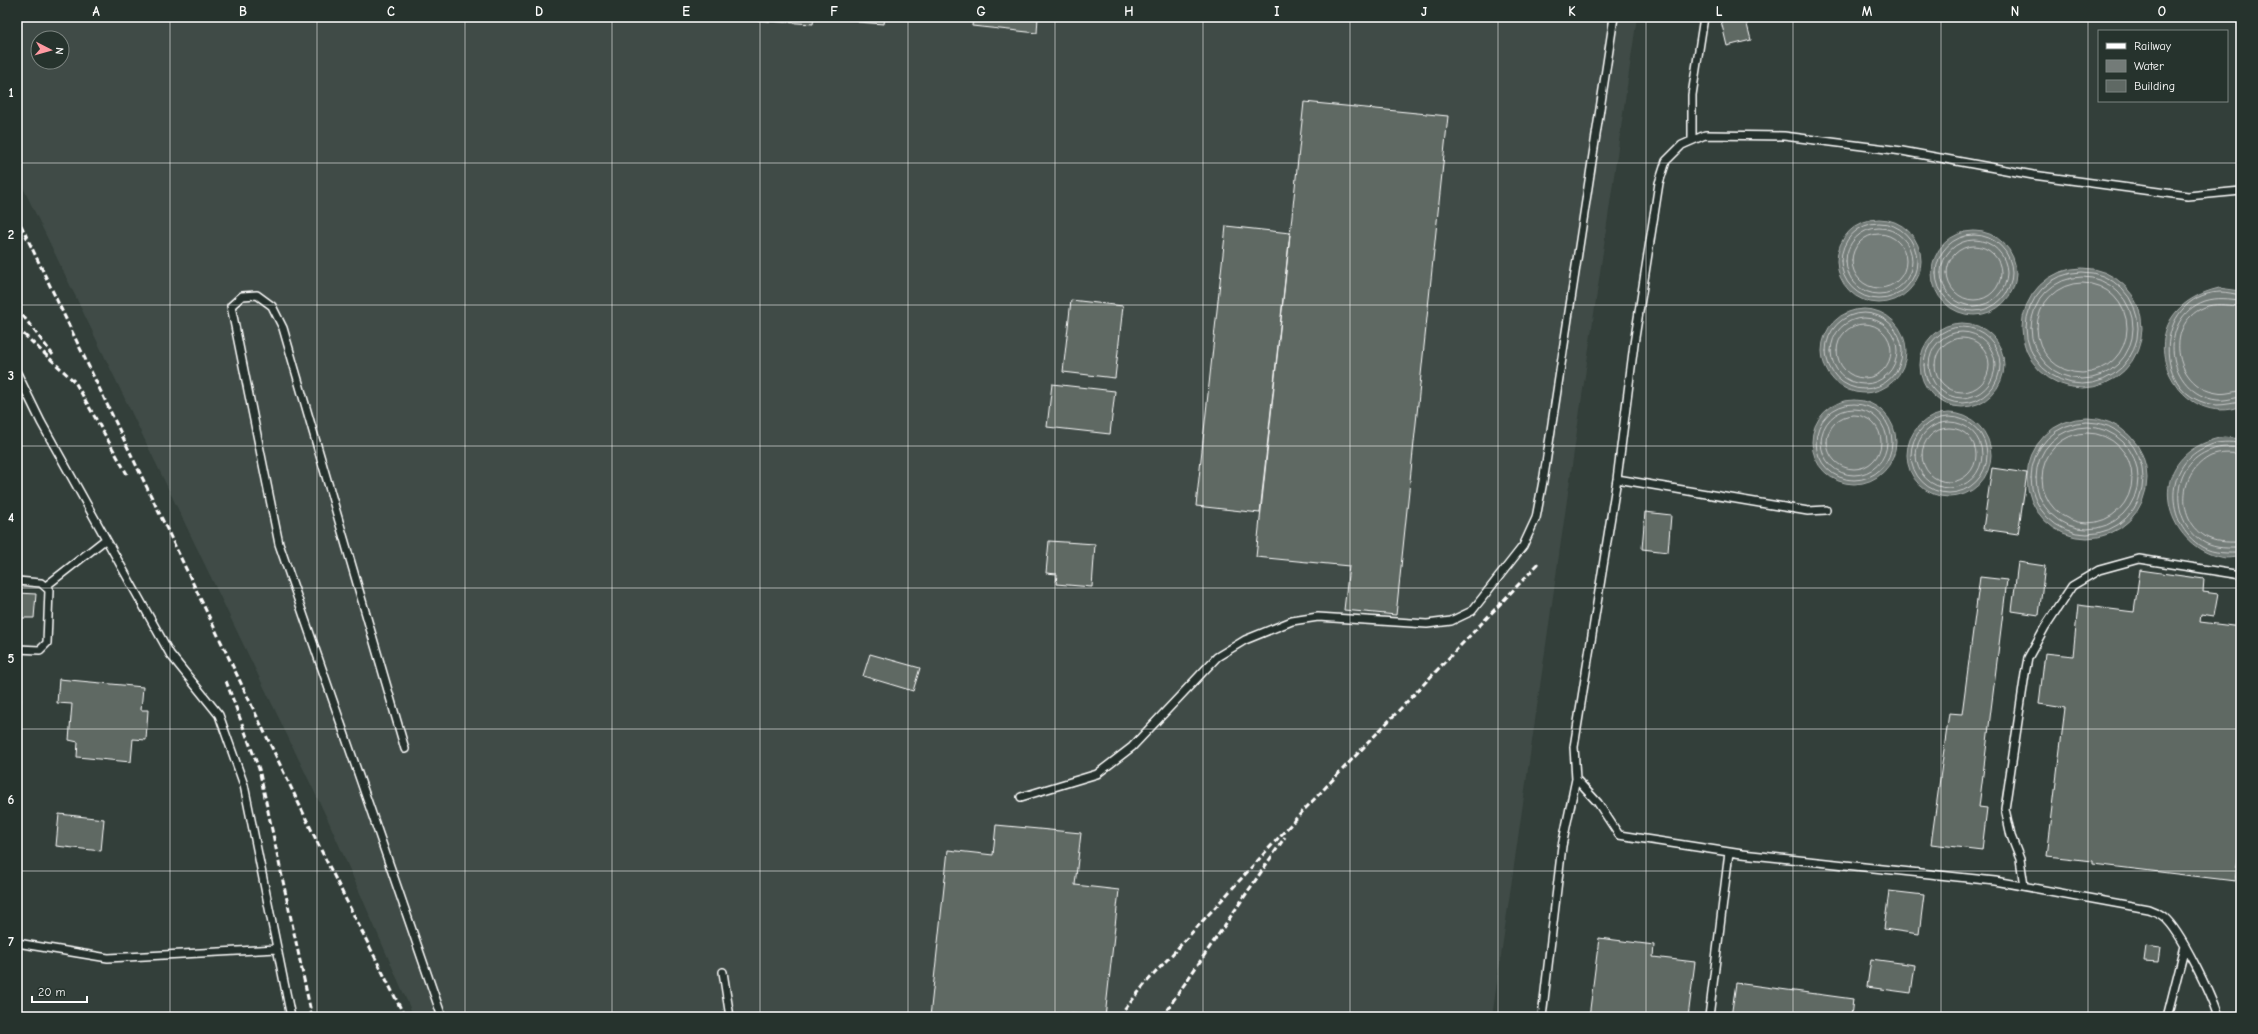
<svg xmlns="http://www.w3.org/2000/svg" width="2258" height="1034" viewBox="0 0 2258 1034" font-family="'Comic Neue',sans-serif">
	<rect width="100%" height="100%" fill="#333f3a"/>
	<filter id="ink" filterUnits="userSpaceOnUse"><feTurbulence type="fractalNoise" baseFrequency=".025" numOctaves="2"/><feDisplacementMap in="SourceGraphic" scale="8" xChannelSelector="R" yChannelSelector="G"/><feConvolveMatrix kernelMatrix="1 2 1 2 8 2 1 2 1" color-interpolation-filters="sRGB"/></filter>
	<g filter="url(#ink)">
		<path fill="#404c47" fill-rule="evenodd" d="M17,17H1637L1492,1017H414L329,822L17,175ZM38,38H62V62H38Z"/>
		<path fill="#737b78" stroke="#abb0ae" d="M1837 261a42 42 0 1 1 84 0a42 42 0 1 1-84 0Z
			M1932 273a42 42 0 1 1 84 0a42 42 0 1 1-84 0Z
			M2022 328a60 60 0 1 1 120 0a60 60 0 1 1-120 0Z
			M2219,288L2241,291V406C2174,433 2117,313 2219,288Z
			M1822 351a42 42 0 1 1 84 0a42 42 0 1 1-84 0Z
			M1920 365a42 42 0 1 1 84 0a42 42 0 1 1-84 0Z
			M1812 442a42 42 0 1 1 84 0a42 42 0 1 1-84 0Z
			M1907 455a42 42 0 1 1 84 0a42 42 0 1 1-84 0Z
			M2027 478a60 60 0 1 1 120 0a60 60 0 1 1-120 0Z
			M2224,437L2241,439V557C2234,557 2226,559 2220,557C2172,547 2148,483 2190,451C2201,443 2212,440 2224,437Z"/>
		<g fill="none" stroke-linecap="round" stroke-linejoin="round">
			<path stroke="#c7cac9" stroke-width="1" d="M1841 261a38 38 0 1 1 76 0a38 38 0 1 1-76 0Z
				M1846 261a33 33 0 1 1 66 0a33 33 0 1 1-66 0Z
				M1852 261a27 27 0 1 1 54 0a27 27 0 1 1-54 0Z
				M1936 273a38 38 0 1 1 76 0a38 38 0 1 1-76 0Z
				M1941 273a33 33 0 1 1 66 0a33 33 0 1 1-66 0Z
				M1947 273a27 27 0 1 1 54 0a27 27 0 1 1-54 0Z
				M2026 328a56 56 0 1 1 112 0a56 56 0 1 1-112 0Z
				M2031 328a51 51 0 1 1 102 0a51 51 0 1 1-102 0Z
				M2037 328a45 45 0 1 1 90 0a45 45 0 1 1-90 0Z
				M2241,295C2234,294 2227,292 2220,292C2153,295 2150,400 2217,405C2225,405 2233,403 2241,402
				M2241,300C2228,299 2218,297 2205,301C2156,318 2166,394 2217,400C2225,401 2233,398 2241,397
				M2241,306C2229,306 2220,303 2208,306C2163,320 2173,387 2217,393C2225,395 2233,391 2241,391
				M1826 351a38 38 0 1 1 76 0a38 38 0 1 1-76 0Z
				M1831 351a33 33 0 1 1 66 0a33 33 0 1 1-66 0Z
				M1837 351a27 27 0 1 1 54 0a27 27 0 1 1-54 0Z
				M1924 365a38 38 0 1 1 76 0a38 38 0 1 1-76 0Z
				M1929 365a33 33 0 1 1 66 0a33 33 0 1 1-66 0Z
				M1935 365a27 27 0 1 1 54 0a27 27 0 1 1-54 0Z
				M1816 442a38 38 0 1 1 76 0a38 38 0 1 1-76 0Z
				M1821 442a33 33 0 1 1 66 0a33 33 0 1 1-66 0Z
				M1827 442a27 27 0 1 1 54 0a27 27 0 1 1-54 0Z
				M1911 455a38 38 0 1 1 76 0a38 38 0 1 1-76 0Z
				M1916 455a33 33 0 1 1 66 0a33 33 0 1 1-66 0Z
				M2031 478a56 56 0 1 1 112 0a56 56 0 1 1-112 0Z
				M2036 478a51 51 0 1 1 102 0a51 51 0 1 1-102 0Z
				M1922 455a27 27 0 1 1 54 0a27 27 0 1 1-54 0Z
				M2042 478a45 45 0 1 1 90 0a45 45 0 1 1-90 0Z
				M2241,443C2229,442 2219,441 2208,446C2163,463 2164,524 2202,547C2214,554 2228,553 2241,553
				M2241,448C2230,447 2221,446 2211,450C2169,464 2169,523 2205,543C2216,549 2229,548 2241,548
				M2241,454C2231,453 2221,452 2211,456C2178,472 2175,520 2208,538C2219,543 2230,542 2241,542"/>
		</g>
		<path fill="#5f6964" stroke="#fff" d="M752,17H814L813,24L752,20Z
			M858,17H885L884,24L858,22Z
			M973,17H1038L1037,33L972,26Z
			M1739,17H1745L1751,40L1727,46L1721,21Z
			M1304,102L1448,116L1396,615L1344,610L1349,566L1256,557Z
			M1226,226L1290,233L1260,513L1196,506Z
			M1071,300L1123,306L1115,378L1063,372Z
			M1052,384L1115,391L1110,434L1047,427Z
			M1992,468L2027,473L2018,534L1983,529Z
			M1645,512L1671,515L1668,552L1642,549Z
			M1049,541L1095,544L1092,587L1056,584L1057,574L1046,573Z
			M2018,562L2045,566L2039,615L2012,611Z
			M2140,570L2204,579L2203,592L2218,594L2214,616L2201,614L2200,622L2241,627V835L2235,881L2093,864V861L2047,856L2065,708L2039,704L2045,653L2073,656L2078,605L2134,612Z
			M1980,577L2007,580L1979,807L1987,808L1982,850L1931,844L1949,713L1962,714Z
			M17,593L36,594L34,618H17Z
			M870,654L920,668L913,691L863,676Z
			M59,679L143,687L141,710H148L146,740L133,739L131,762L77,757L78,742L69,740L72,704L57,703Z
			M17,698L21,699L19,716H17Z
			M59,814L104,819L101,851L56,846Z
			M996,825L1081,833L1075,885L1119,890L1105,1017L1062,1013V1017H930L948,850L993,855Z
			M1889,891L1924,895L1919,934L1884,929Z
			M1599,938L1654,945L1653,957L1695,962L1688,1017H1589Z
			M2146,946L2160,948L2158,962L2144,961Z
			M1871,959L1915,965L1911,993L1867,987Z
			M1736,983L1853,999L1851,1017H1731Z"/>
		<g fill="none" stroke-linecap="round" stroke-linejoin="round">
			<defs>
				<path id="lane" d="M1692,140V95L1704,17
					M17,373L41,422L170,654L219,715L244,785L291,1017
					M1617,479L1808,511L1826,510
					M17,581L41,583L49,590L47,643L40,650L17,649
					M46,586L106,539
					M405,749L283,328L272,306L257,295L242,296L231,306L279,544L442,1017
					M1021,797L1097,774L1132,747L1217,657L1245,640L1292,621L1318,617L1427,624L1451,621L1472,611L1523,546L1536,518L1544,476L1614,17
					M2024,886L2020,859L2011,836L2005,809L2025,674L2028,658L2045,627L2072,586L2099,570L2139,559L2241,575
					M17,943L108,958L277,949
					M723,972L730,1017
					M1542,1017L1562,846L1576,779
					M1709,1017L1729,852
					M2167,1017L2185,946
					M2218,1017C2211,995 2181,931 2164,917C2160,913 2153,911 2148,909L1995,881L1742,854L1619,835L1598,803L1576,779L1574,747L1617,479L1634,344L1659,183L1666,161L1682,145L1705,135L1784,136L1902,151L2033,175L2188,196L2241,191"/>
			</defs>
			<use href="#lane" stroke="#fff" stroke-width="10"/>
			<use href="#lane" stroke="#26332d" stroke-width="7"/>
			<path stroke="#fff" stroke-width="3" stroke-dasharray="6 3" stroke-linecap="butt" d="M17,217L323,854L405,1017
				M17,308L53,355
				M17,328L75,382L127,474
				M226,681L259,769L312,1017
				M1119,1017L1145,984L1303,811L1540,562
				M1162,1017L1285,837"/>
		</g>
	</g>
	<path fill="none" stroke="#fff" stroke-width="1" stroke-opacity="0.55" d="M170,17V1017M317,17V1017M465,17V1017M612,17V1017M760,17V1017M908,17V1017M1055,17V1017M1203,17V1017M1350,17V1017M1498,17V1017M1646,17V1017M1793,17V1017M1941,17V1017M2088,17V1017M17,163H2241M17,305H2241M17,446H2241M17,588H2241M17,729H2241M17,871H2241"/>
	<rect width="2258" height="1034" fill="none" stroke="#26332d" stroke-width="44"/>
	<rect x="2098" y="30" width="130" height="72" fill="#26332d" stroke="#7d8581"/>
	<rect x="2106" y="43" width="20" height="6" fill="#ffffff" stroke="#7d8581"/>
	<text x="2134" y="50" font-size="12" fill="#ffffff">Railway</text>
	<rect x="2106" y="60" width="20" height="12" fill="#737b78" stroke="#7d8581"/>
	<text x="2134" y="70" font-size="12" fill="#ffffff">Water</text>
	<rect x="2106" y="80" width="20" height="12" fill="#5f6964" stroke="#7d8581"/>
	<text x="2134" y="90" font-size="12" fill="#ffffff">Building</text>
	<g transform="translate(50 50) rotate(96)"><circle r="19" fill="#26332d" stroke="#7d8581"/>
	<path d="M0-3L7 15L0 10L-7 15Z" fill="#ff9aa2"/>
	<text y="-6" font-size="11" font-weight="bold" text-anchor="middle" fill="#ffffff">N</text>
	</g>
	<path d="M32 996v6h55v-6" fill="none" stroke="#ffffff" stroke-width="2"/>
	<text x="38" y="996" font-size="12" fill="#ffffff" stroke="#26332d" stroke-width="3" paint-order="stroke">20 m</text>
	<rect x="22" y="22" width="2214" height="990" fill="none" stroke="#fff" stroke-width="1.5"/>
	<g font-size="13" text-anchor="middle" font-weight="bold" fill="#fff">
		<text x="96" y="16">A</text>
		<text x="243" y="16">B</text>
		<text x="391" y="16">C</text>
		<text x="539" y="16">D</text>
		<text x="686" y="16">E</text>
		<text x="834" y="16">F</text>
		<text x="981" y="16">G</text>
		<text x="1129" y="16">H</text>
		<text x="1277" y="16">I</text>
		<text x="1424" y="16">J</text>
		<text x="1572" y="16">K</text>
		<text x="1719" y="16">L</text>
		<text x="1867" y="16">M</text>
		<text x="2015" y="16">N</text>
		<text x="2162" y="16">O</text>
		<text x="11" y="97">1</text>
		<text x="11" y="239">2</text>
		<text x="11" y="380">3</text>
		<text x="11" y="522">4</text>
		<text x="11" y="663">5</text>
		<text x="11" y="804">6</text>
		<text x="11" y="946">7</text>
	</g>
</svg>
